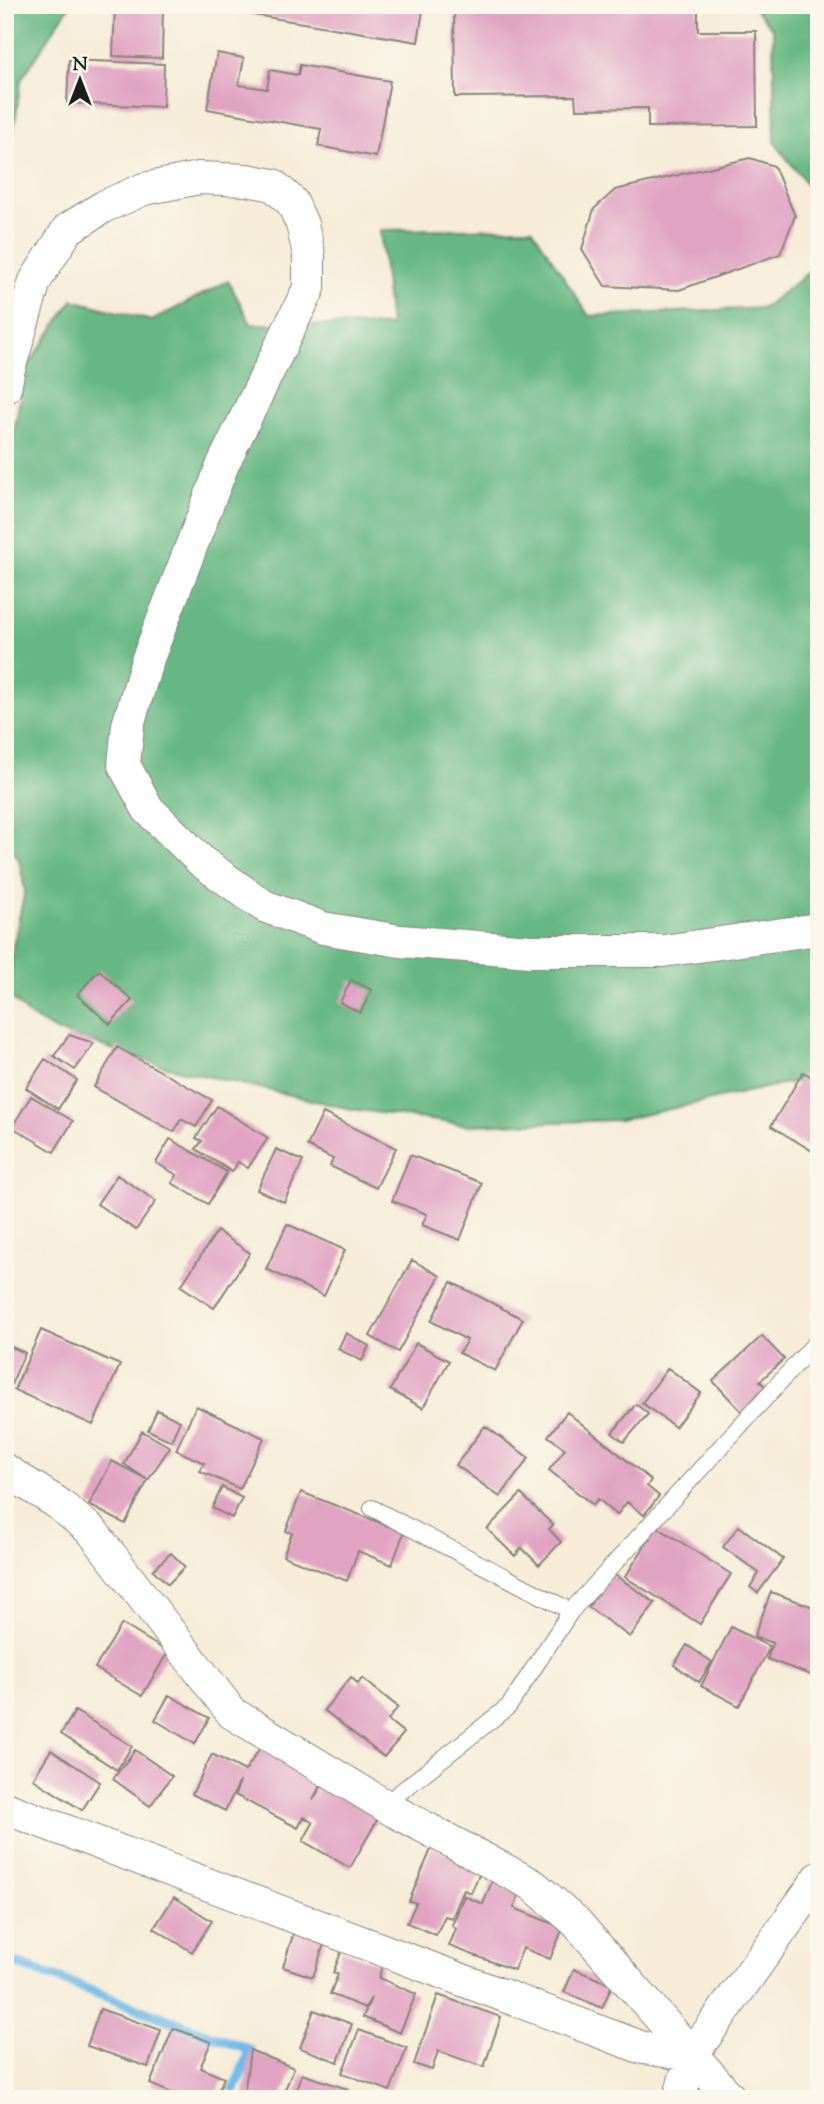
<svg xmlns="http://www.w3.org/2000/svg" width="824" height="2104" viewBox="0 0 824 2104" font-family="'Sorts Mill Goudy',serif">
	<rect width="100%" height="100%" fill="#fbf7ec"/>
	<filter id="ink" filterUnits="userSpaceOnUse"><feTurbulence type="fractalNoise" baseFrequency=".0143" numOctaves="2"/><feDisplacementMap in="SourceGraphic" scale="14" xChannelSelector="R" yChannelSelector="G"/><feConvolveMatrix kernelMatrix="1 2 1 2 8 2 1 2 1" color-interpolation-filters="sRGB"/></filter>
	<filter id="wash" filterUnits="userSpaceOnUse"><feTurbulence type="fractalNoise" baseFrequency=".00686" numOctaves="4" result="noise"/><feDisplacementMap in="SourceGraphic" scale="28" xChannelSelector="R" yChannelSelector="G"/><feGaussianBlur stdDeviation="1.57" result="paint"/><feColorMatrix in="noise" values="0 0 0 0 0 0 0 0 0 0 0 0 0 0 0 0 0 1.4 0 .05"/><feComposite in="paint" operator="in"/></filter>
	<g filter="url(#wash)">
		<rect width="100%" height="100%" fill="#f6ecd8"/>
		<path fill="#66b783" stroke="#416a50" stroke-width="2" d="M5,5H70L21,80L5,190Z
			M751,5H819V200L775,143L773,29Z
			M532,228L589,316L763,308L819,264V1076L620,1120L467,1125L351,1109L167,1067L56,1031L28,1015L9,995L13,947L25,890L19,859L5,843V482L25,370L73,300L152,321L228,281L251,324L390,326L380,230Z"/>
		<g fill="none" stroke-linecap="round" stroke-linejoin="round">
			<path stroke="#6db9e7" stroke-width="10" d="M5,1959L250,2050L231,2099"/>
		</g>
		<g id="blocks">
			<path fill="#e0a4c2" d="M115,5H163L162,58L113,56Z
				M249,5H389L423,10L418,42L248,14Z
				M454,5H698V31H756L757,126L648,127V108L576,109L575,96L455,97Z
				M217,53L244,58L239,85L267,89L270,70L298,75L300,65L390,81L376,157L318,146L321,129L207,109Z
				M69,60L164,64L163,107L67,103Z
				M750,158L774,166L795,216L780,254L679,290L605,286L582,249L594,209L615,190Z
				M99,970L132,1000L110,1024L77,995Z
				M351,980L372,990L360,1013L340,1002Z
				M69,1035L94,1043L75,1070L54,1056Z
				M117,1047L212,1100L196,1127L181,1119L174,1132L94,1087Z
				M45,1059L77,1080L58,1109L26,1088Z
				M803,1072L819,1081V1155L771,1126Z
				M31,1096L73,1121L54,1152L12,1127Z
				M217,1106L268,1138L248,1168L238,1162L232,1172L196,1149L202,1141L196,1138Z
				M323,1113L396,1148L376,1188L330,1166L333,1159L307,1146Z
				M170,1139L227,1172L208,1204L172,1183L177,1175L156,1163Z
				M276,1149L303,1161L284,1202L257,1190Z
				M410,1155L482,1183L460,1240L422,1225L427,1214L392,1201Z
				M117,1175L156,1201L136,1230L97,1204Z
				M287,1224L345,1250L324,1296L266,1269Z
				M217,1231L250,1253L214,1308L181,1286Z
				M412,1260L440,1276L398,1352L370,1336Z
				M451,1282L523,1319L495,1371L459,1353L467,1340L431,1321Z
				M41,1330L120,1365L93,1425L14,1390Z
				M346,1333L369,1346L362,1361L338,1349Z
				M762,1336L784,1359L760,1381L769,1391L744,1414L713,1381Z
				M416,1343L449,1361L423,1408L390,1390Z
				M5,1344L25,1353L5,1398Z
				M668,1368L701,1393L675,1427L642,1403Z
				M636,1404L648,1414L624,1442L612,1433Z
				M196,1406L264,1438L240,1489L200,1471L204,1463L176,1450Z
				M157,1410L180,1421L171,1441L148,1430Z
				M567,1412L651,1480L647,1486L659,1496L644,1515L627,1502L617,1515L598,1499L593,1505L549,1470L565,1449L548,1436Z
				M485,1426L529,1458L500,1497L456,1465Z
				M142,1431L170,1447L148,1480L125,1524L89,1505L112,1461L148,1480L124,1464Z
				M222,1487L242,1498L232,1518L212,1508Z
				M301,1492L404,1532L392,1565L358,1551L347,1581L283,1556L292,1533L286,1531Z
				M521,1494L553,1525L549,1529L561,1542L539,1565L522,1548L515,1556L487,1529Z
				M739,1526L783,1559L758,1593L750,1587L759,1573L723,1547Z
				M657,1527L731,1574L700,1624L625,1577Z
				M171,1553L185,1567L168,1584L153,1570Z
				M612,1573L655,1603L630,1637L588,1607Z
				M771,1592L819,1609V1678L767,1659L773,1643L754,1637Z
				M122,1624L168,1652L142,1696L95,1668Z
				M731,1627L770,1647L739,1706L701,1686Z
				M687,1645L712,1662L699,1682L674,1665Z
				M351,1677L358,1684L362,1678L398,1707L388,1720L404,1733L384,1757L324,1710Z
				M169,1695L209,1718L195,1744L155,1720Z
				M75,1711L132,1746L117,1770L61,1734Z
				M260,1748L323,1780L313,1800L324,1782L380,1815L350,1868L303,1841L313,1823L304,1817L298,1828L235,1795L240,1781L225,1811L192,1794L212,1754L245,1771Z
				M51,1750L100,1782L82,1810L33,1779Z
				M135,1750L172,1776L150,1806L113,1779Z
				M432,1847L482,1868L471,1893L464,1890L452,1918L445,1916L436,1935L407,1923L416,1903L409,1901Z
				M493,1879L521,1890L514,1908L563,1928L550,1959L523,1948L514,1970L449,1946L456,1929L452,1925L464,1896L483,1904Z
				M174,1897L212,1921L192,1952L154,1928Z
				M296,1925L327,1935L313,1977L283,1967Z
				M342,1950L382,1965L379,1978L416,1994L400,2033L363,2017L371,1998L365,2008L330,1994L338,1974L333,1973Z
				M574,1969L612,1985L602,2008L564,1992Z
				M438,1995L501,2017L484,2067L438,2051L432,2070L414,2064Z
				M100,2009L161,2030L148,2067L87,2046Z
				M314,2010L352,2024L338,2062L300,2048Z
				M173,2028L211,2042L200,2068L224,2078L215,2099H186L150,2084Z
				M359,2030L407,2048L390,2091L342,2073Z
				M250,2050L294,2068L281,2099H254L244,2095Z
				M302,2074L348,2089L344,2099H294Z
				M357,2093L372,2098V2099H355Z"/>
		</g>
	</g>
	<g filter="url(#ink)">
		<use href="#blocks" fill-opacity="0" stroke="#89847a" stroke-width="2"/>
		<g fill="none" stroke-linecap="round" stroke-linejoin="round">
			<defs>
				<path id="service" d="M372,1508L571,1611L509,1706L384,1805
					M571,1611L819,1339"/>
				<path id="minor" d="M5,388L9,369L35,281L68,229L105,206L144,189L199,178L247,180L273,185L292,202L302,224L309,254V288L223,464L147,661L128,725L124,765L148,809L202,862L264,906L323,928L400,941L531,951H663L819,929
					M5,1470L56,1502L92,1531L232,1713L394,1811L533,1885L575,1921L731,2099
					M5,1808L643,2048L692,2055
					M679,2099L692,2055L819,1878"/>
			</defs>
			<use href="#service" stroke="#89847a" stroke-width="18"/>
			<use href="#minor" stroke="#89847a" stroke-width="34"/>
			<use href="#service" stroke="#fff" stroke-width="16"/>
			<use href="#minor" stroke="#fff" stroke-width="32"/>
		</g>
	</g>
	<rect width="824" height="2104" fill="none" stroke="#fbf7ec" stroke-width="28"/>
	<g transform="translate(80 80)" stroke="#fbf7ec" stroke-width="5" paint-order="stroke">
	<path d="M0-5L12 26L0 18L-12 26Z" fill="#1c1c1c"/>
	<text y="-10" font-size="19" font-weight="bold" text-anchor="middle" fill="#1c1c1c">N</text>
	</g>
</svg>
